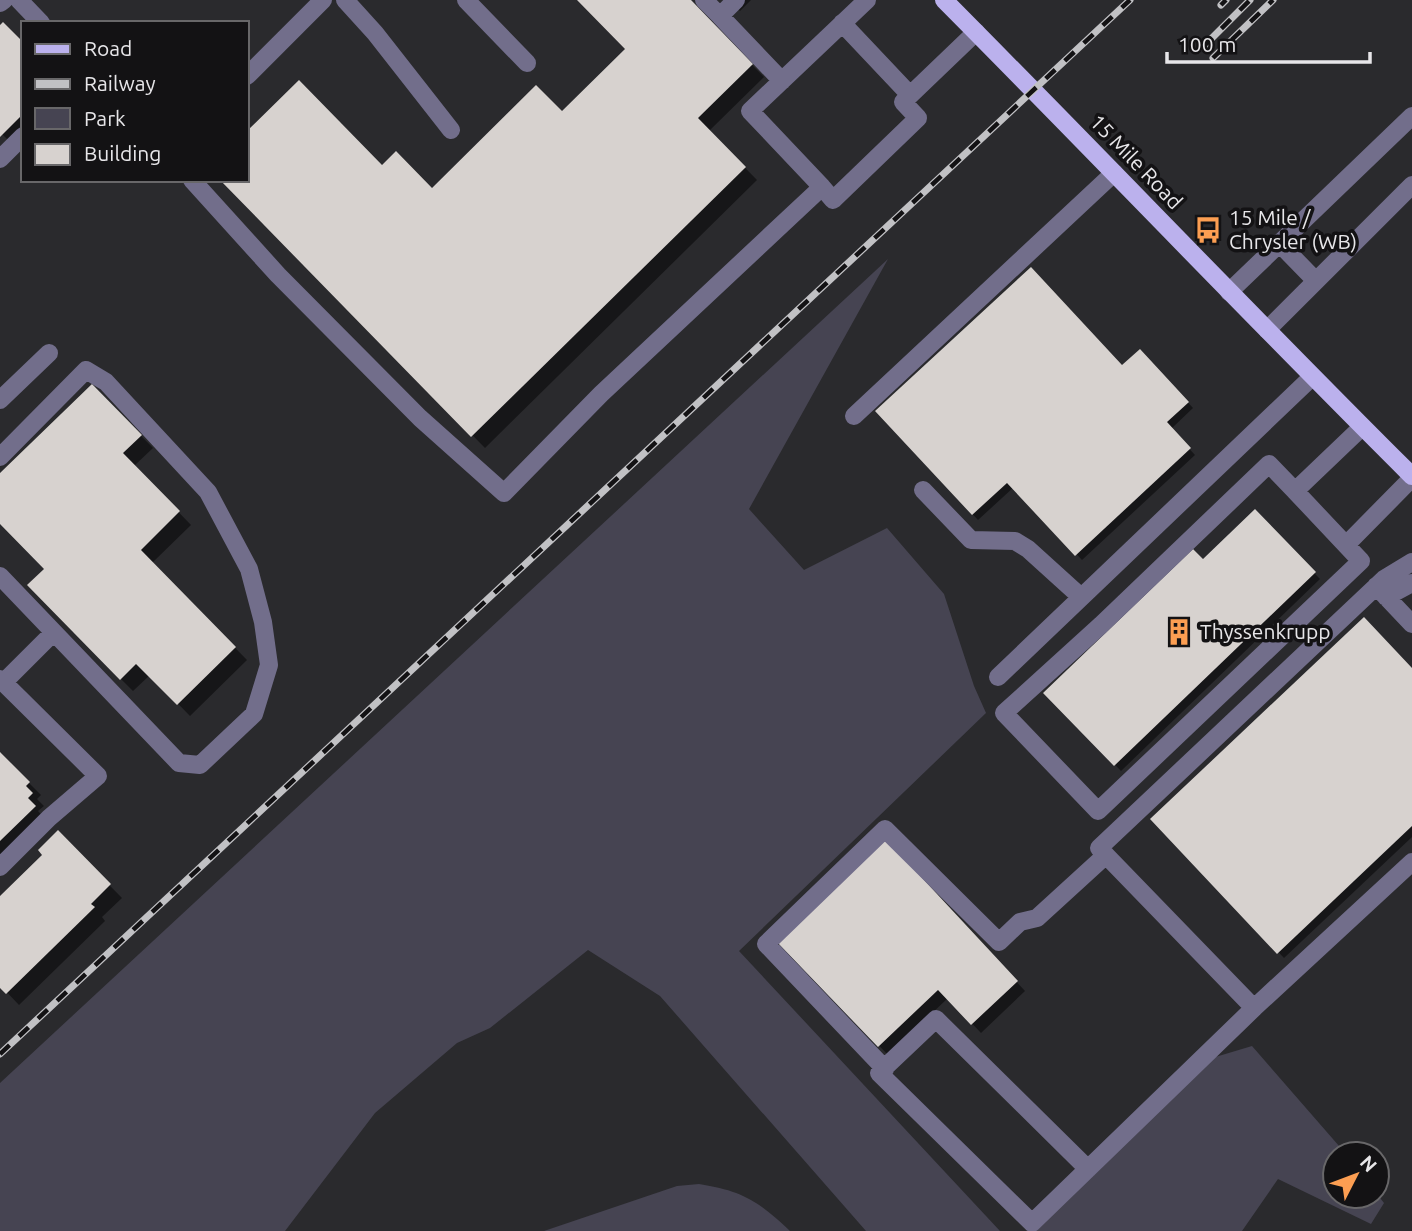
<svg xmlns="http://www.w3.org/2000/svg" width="1412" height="1231" viewBox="0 0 1412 1231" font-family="Ubuntu,sans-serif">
	<rect width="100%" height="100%" fill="#2a2a2d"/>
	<path fill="#464452" d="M888,259L749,509L804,570L887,528L944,594L974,686L986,713L739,951L1000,1231H866L660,996L588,950L490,1028L457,1043L375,1113L285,1231H0V1083Z
		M1252,1046L1346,1154H1335V1196H1377V1194L1384,1203L1371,1224L1278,1179L1242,1231H1031L1212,1058Z
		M699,1184C743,1191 758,1201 790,1231H544L677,1186Z"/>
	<path fill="#0007" d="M580,0H688L764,77L709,131L757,180L485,448L222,180H247V134L299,83L382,167L432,190L562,114L628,49Z
		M729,0H751L740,11Z
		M0,27L23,44V125L8,140L0,132Z
		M1140,351L1193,408L1171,429L1195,455L1082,560L1014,487L978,520L878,411L1122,368Z
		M92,386L153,448L134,466L191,525L152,563L247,660L190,716L150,675L133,691L121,679L46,569L0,522V476Z
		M1255,512L1320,579L1121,771L1046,693L1203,562Z
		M1412,670V837L1284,958L1152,820Z
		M0,754L41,795L37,799L44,806L38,811L46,820L0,865Z
		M58,833L122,898L102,917L105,921L19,1005L0,985V898L44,855Z
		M892,848L1025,991L981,1033L948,998L888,1055L778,940Z"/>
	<path fill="#d7d2cf" d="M577,0H691L753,64L698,118L746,167L471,437L220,180H247V131L299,80L382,165L396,151L432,188L536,85L562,111L625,49Z
		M3,22L23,42V114L0,137V25Z
		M1031,267L1122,365L1140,349L1189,402L1167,422L1191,448L1075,556L1007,483L972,515L875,411Z
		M92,384L142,435L123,453L180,511L141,550L236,647L177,705L136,664L120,680L27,585L44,569L0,524V473Z
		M1255,509L1316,572L1114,766L1043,693L1193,549L1203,559Z
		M1364,617L1412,668V826L1277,954L1150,819Z
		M0,752L30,782L26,786L33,793L28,798L36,806L0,841Z
		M58,830L111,884L91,904L95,907L6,994L0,988V896L42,855L38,850Z
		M884,837L1018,981L971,1025L938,990L878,1047L775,940Z"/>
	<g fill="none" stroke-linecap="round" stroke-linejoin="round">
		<path stroke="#726e8b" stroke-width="18" d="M19,0L41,23
			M345,0L375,33L451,130
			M466,0L527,63
			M704,0L720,16
			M736,0L720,16L782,81
			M0,3L4,0
			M842,23L910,95
			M247,76L323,0
			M0,159L23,136
			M192,180L278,275L420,418L504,493L601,394L822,187L750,111L867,0
			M822,187L833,200L918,118L903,102L976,32
			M1279,243L1316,281
			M1229,292L1412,116
			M1267,330L1412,185
			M0,400L49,353
			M854,416L1114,173
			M0,457L86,370L106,382L208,492L249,569L263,622L269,665L254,714L200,765L179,763L0,576
			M923,490L971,540L1015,541L1028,549L1081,597
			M1295,491L1361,561L1098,811L1004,713L1101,625L1269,464L1295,491L1362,427
			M1346,545L1412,478
			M1412,562L1384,579L1099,848L1254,1008L1412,862
			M1376,586L1412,624
			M1386,597L1412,583
			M998,677L1312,377
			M0,679L98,776L49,818L0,867
			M4,682L53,633
			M885,1069L766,944L885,829L999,942L1020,922L1037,918L1106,855
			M1088,1169L936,1019L879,1073L1032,1223L1254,1008"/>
		<path stroke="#bbb1ed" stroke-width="18" d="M944,0C1101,158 1254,319 1412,476"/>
		<defs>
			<path id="rail" d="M1221,5L1226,0
				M1203,47L1250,0
				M1213,58L1273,0
				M0,1054L1130,0"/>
		</defs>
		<use href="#rail" stroke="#c1c1c4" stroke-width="7"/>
		<use href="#rail" stroke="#131214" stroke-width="4.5" stroke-dasharray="13" stroke-linecap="butt"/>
	</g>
	<defs>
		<symbol id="bus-bare" viewBox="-9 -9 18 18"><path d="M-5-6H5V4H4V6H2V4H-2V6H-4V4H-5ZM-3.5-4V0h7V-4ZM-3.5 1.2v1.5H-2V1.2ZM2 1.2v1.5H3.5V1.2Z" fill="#fc9e52" stroke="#131214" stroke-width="2.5" paint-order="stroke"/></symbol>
		<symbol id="building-bare" viewBox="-9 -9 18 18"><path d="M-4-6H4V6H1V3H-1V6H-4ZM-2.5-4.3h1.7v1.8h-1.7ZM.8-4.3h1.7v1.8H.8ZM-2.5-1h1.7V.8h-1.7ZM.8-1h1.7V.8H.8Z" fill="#fc9e52" stroke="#131214" stroke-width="2.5" paint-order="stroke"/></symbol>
	</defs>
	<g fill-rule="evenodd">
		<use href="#bus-bare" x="1189" y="211" width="38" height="38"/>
		<use href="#building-bare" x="1160" y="613" width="38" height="38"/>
	</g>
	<g text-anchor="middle" stroke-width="7" stroke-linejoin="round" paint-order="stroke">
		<g font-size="21" fill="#e7e6e9" stroke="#131214">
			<text transform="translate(1136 162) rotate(46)" y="7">15 Mile Road</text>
		</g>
		<g font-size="21" fill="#e7e6e9" stroke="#131214" text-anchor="start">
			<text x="1229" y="225">15 Mile /<tspan x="1229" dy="24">Chrysler (WB)</tspan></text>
			<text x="1200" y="639">Thyssenkrupp</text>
		</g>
	</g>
	<rect x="21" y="21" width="228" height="161" fill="#131214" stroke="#686769" stroke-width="2"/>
	<rect x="35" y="44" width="35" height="10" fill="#bbb1ed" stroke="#686769" stroke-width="2"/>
	<text x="84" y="56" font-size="21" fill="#e7e6e9">Road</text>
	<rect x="35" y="79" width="35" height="10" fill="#c1c1c4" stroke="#686769" stroke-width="2"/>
	<text x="84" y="91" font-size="21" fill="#e7e6e9">Railway</text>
	<rect x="35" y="108" width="35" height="21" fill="#464452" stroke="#686769" stroke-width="2"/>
	<text x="84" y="126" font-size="21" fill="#e7e6e9">Park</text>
	<rect x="35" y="144" width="35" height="21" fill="#d7d2cf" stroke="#686769" stroke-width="2"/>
	<text x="84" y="161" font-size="21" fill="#e7e6e9">Building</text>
	<g transform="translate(1356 1175) rotate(48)"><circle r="33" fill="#131214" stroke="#686769" stroke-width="2"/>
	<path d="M0-5L12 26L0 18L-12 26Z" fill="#fc9e52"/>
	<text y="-10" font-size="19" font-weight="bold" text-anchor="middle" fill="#e7e6e9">N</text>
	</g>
	<path d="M1167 52v10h203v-10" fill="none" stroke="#e7e6e9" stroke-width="3.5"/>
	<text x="1178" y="52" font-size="21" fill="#e7e6e9" stroke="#131214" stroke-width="5" paint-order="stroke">100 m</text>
</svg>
